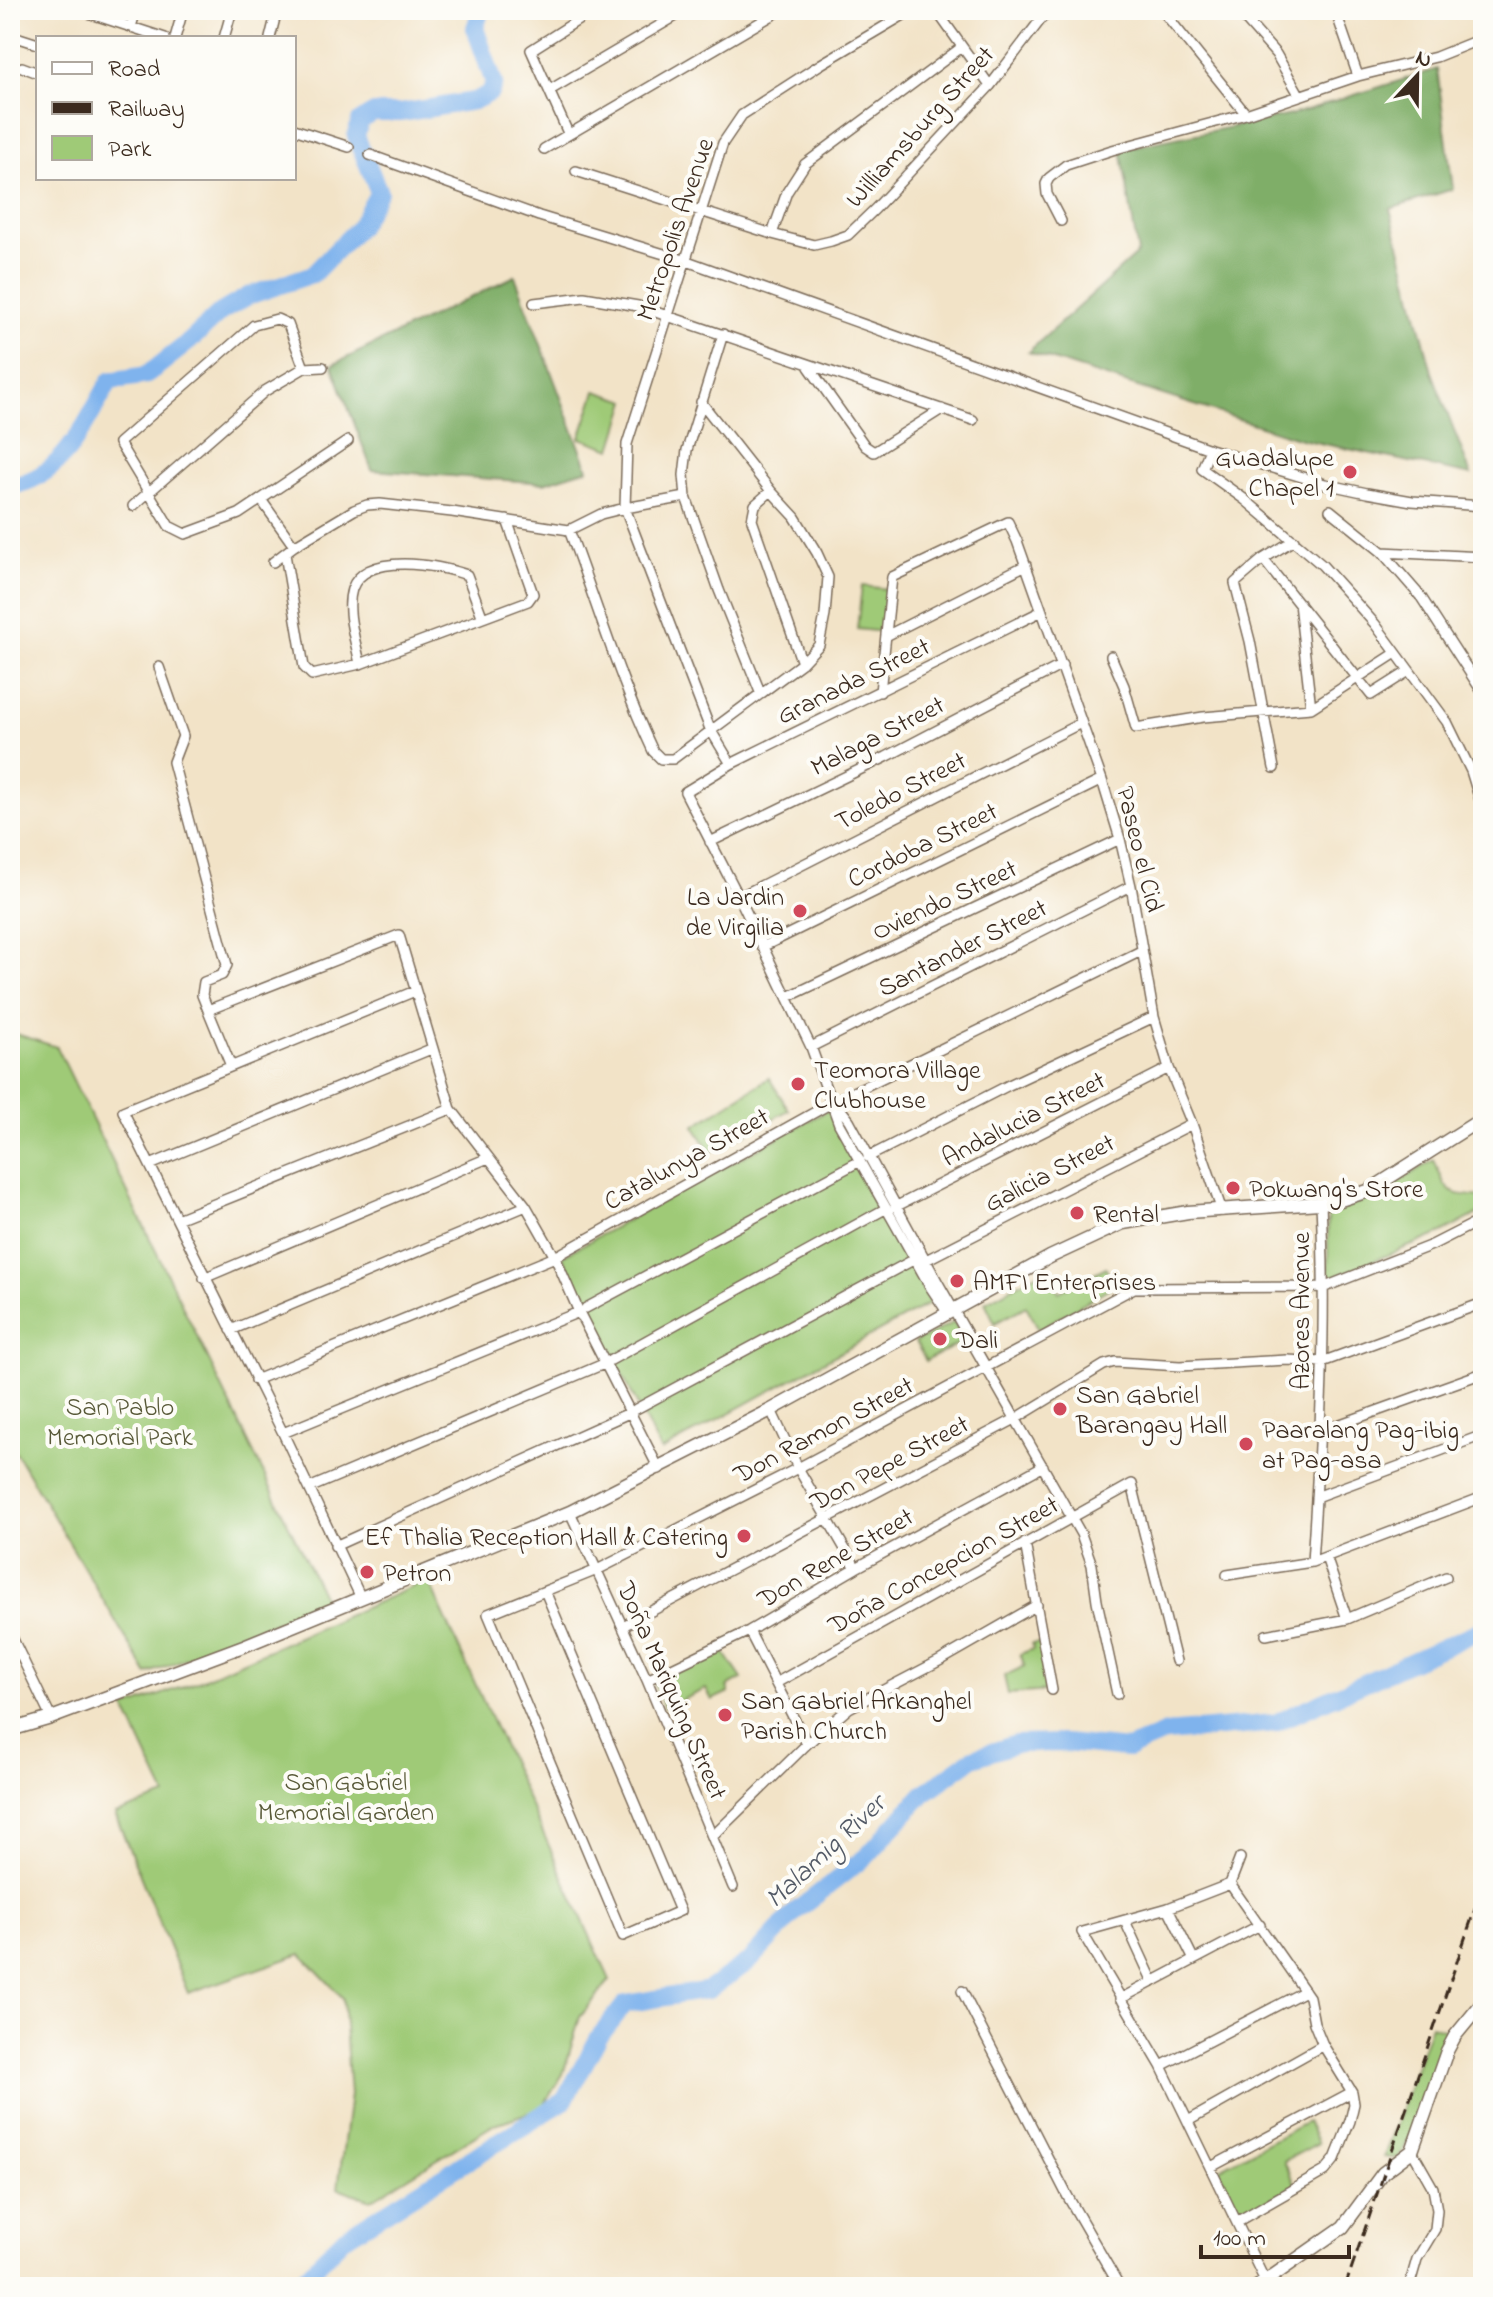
<svg xmlns="http://www.w3.org/2000/svg" width="1493" height="2297" viewBox="0 0 1493 2297" font-family="'Indie Flower',sans-serif">
	<rect width="100%" height="100%" fill="#fdfcf7"/>
	<filter id="ink" filterUnits="userSpaceOnUse"><feTurbulence type="fractalNoise" baseFrequency=".0125" numOctaves="2"/><feDisplacementMap in="SourceGraphic" scale="16" xChannelSelector="R" yChannelSelector="G"/><feConvolveMatrix kernelMatrix="1 2 1 2 8 2 1 2 1" color-interpolation-filters="sRGB"/></filter>
	<filter id="wash" filterUnits="userSpaceOnUse"><feTurbulence type="fractalNoise" baseFrequency=".006" numOctaves="4" result="noise"/><feDisplacementMap in="SourceGraphic" scale="32" xChannelSelector="R" yChannelSelector="G"/><feGaussianBlur stdDeviation="1.8" result="paint"/><feColorMatrix in="noise" values="0 0 0 0 0 0 0 0 0 0 0 0 0 0 0 0 0 1.4 0 .05"/><feComposite in="paint" operator="in"/></filter>
	<g filter="url(#wash)">
		<rect width="100%" height="100%" fill="#f2e3c7"/>
		<path fill="#9fca77" stroke="#6d7a4a" stroke-width="2" d="M596,391L627,401L612,449L580,438Z
			M862,586L887,589L883,632L857,629Z
			M10,1032L57,1047L326,1602L147,1674L16,1453L10,1455Z
			M769,1078L789,1110L711,1152L694,1126Z
			M828,1110L930,1303L661,1451L562,1256Z
			M1434,1160C1449,1195 1444,1193 1483,1197V1211L1442,1233L1331,1278L1328,1274V1215L1333,1211L1370,1199Z
			M1106,1267L1113,1286L1039,1329L1026,1306L995,1323L985,1302L1044,1270L1059,1292Z
			M954,1322L964,1341L926,1361L915,1342Z
			M428,1580L610,1980L580,2017L563,2074L541,2109L495,2124L371,2200L338,2188L350,2095L343,1998L301,1954L188,1993L115,1814L166,1796L125,1708L198,1681Z
			M1041,1642L1049,1691L1008,1694L1004,1676L1025,1666L1020,1654L1033,1649L1032,1644Z
			M722,1649L742,1679L727,1687L729,1692L712,1700L706,1689L664,1708L654,1682Z
			M1431,2025L1449,2031L1415,2127L1398,2159L1384,2157Z
			M1307,2122L1318,2143L1284,2161L1296,2185L1241,2214L1218,2169Z"/>
		<path fill="#7fae68" stroke="#5d6c43" stroke-width="2" d="M1437,69L1453,189L1390,209L1432,372L1471,475L1301,439L1028,352L1138,253L1121,149L1291,115Z
			M515,276L588,469L544,483L372,470L332,365Z"/>
		<g fill="none" stroke-linecap="round" stroke-linejoin="round">
			<path stroke="#7fb3ed" stroke-width="18" d="M10,486C64,478 85,423 110,381L147,375L190,341L221,312L248,296L313,274L359,227L379,192L356,136L360,121L374,113H400L474,101L490,93L494,83L475,28L481,10
				M295,2287L344,2238L564,2101L599,2037L625,2004L708,1990L751,1960L796,1911L868,1855L923,1794L973,1758L1016,1744L1065,1743L1128,1749L1166,1733L1275,1723L1483,1629"/>
		</g>
	</g>
	<g filter="url(#ink)">
		<g fill="none" stroke-linecap="round" stroke-linejoin="round">
			<defs>
				<path id="minor" d="M79,10L165,38
					M936,10L990,86
					M1162,10L1246,114
					M1237,10L1276,54L1300,96
					M1339,21L1358,76
					M131,27L136,10
					M10,35L38,44
					M175,38L183,10
					M224,38L232,10
					M270,38L277,10
					M22,67L38,73
					M550,90L686,10
					M294,129L349,147
					M568,133L531,50L594,10
					M544,149L781,10
					M370,155L539,216L687,261L1210,449L1325,484L1367,493L1412,501L1483,506
					M576,171L772,234L814,245L831,241L848,235L875,209L990,86L1048,10
					M1061,221L1047,194L1046,184L1049,178L1066,165L1112,150L1246,114L1358,76L1436,57L1483,38
					M772,234L787,192L805,164L962,47
					M534,303L584,297L638,306L973,420
					M723,334L687,450L684,475L686,497L719,590L760,692
					M809,367L865,446L874,452L942,409
					M304,368L288,324L277,319L254,325L119,443L169,526L185,534L239,514L348,441
					M1210,449L1202,469L1244,499L1322,565L1375,624L1447,722L1471,771L1483,810
					M771,491L755,505L752,520L802,663
					M262,501L294,546
					M133,506L265,391L304,368L323,367
					M1330,510L1382,552L1483,557
					M569,530C597,604 619,679 653,751L661,759H673L802,663L819,645L825,615L828,577L817,553L795,517L771,491L701,402
					M1382,552L1421,597L1483,693
					M285,554L304,667L312,675L360,664L528,601L533,594L507,520
					M1263,559L1371,695L1409,671
					M273,562L294,546L354,510L367,505L380,504L452,512L569,530L601,514L625,508L686,497
					M1299,603L1311,708
					M886,636L1026,565
					M1111,656L1124,686L1136,728L1203,717L1311,708L1396,653
					M360,664C356,642 345,611 352,589C365,551 439,565 467,575L482,616
					M159,667L183,736L173,762L227,965L222,975L204,982L202,995L208,1010
					M880,692L892,577L1008,522L1017,541L1102,780L1120,839L1131,886L1154,1017L1169,1068L1192,1124L1222,1211
					M731,764L710,729L625,508L627,444L723,143L742,115L821,64L912,10
					M1274,768L1250,641L1235,583L1263,559L1294,540
					M710,842L886,757L1062,665
					M739,897L1081,723
					M762,947L1102,780
					M788,997L1120,839
					M811,1047L1131,886
					M231,1066L208,1010L399,935L451,1109L526,1206L555,1257L579,1312L659,1469
					M831,1097L849,1120L938,1283L1081,1534L1092,1565L1097,1601L1117,1694
					M868,1157L1009,1085L1154,1017
					M150,1165L431,1049
					M895,1207L1169,1068
					M177,1219L451,1109
					M926,1260L1192,1124
					M204,1278L488,1158
					M586,1308L860,1161
					M947,1312L931,1288L839,1124L811,1047L739,897L685,792L731,764L1042,611
					M231,1330L526,1206
					M611,1360L885,1209
					M255,1380L555,1257L835,1101L1141,951
					M636,1409L915,1259
					M771,1410L798,1468L856,1568
					M1321,1431L1483,1373
					M283,1433L579,1312
					M309,1488L606,1363
					M1316,1497L1483,1435
					M570,1512L647,1680L733,1887
					M1025,1543L1052,1690
					M335,1546L629,1413
					M1326,1557L1347,1619
					M1312,1562C1320,1442 1327,1324 1321,1204
					M1227,1575L1312,1562L1483,1497
					M545,1591L680,1911L623,1936L488,1614L597,1570L798,1468L1134,1288L1325,1287L1432,1245L1483,1219
					M361,1598L283,1433L123,1111L415,991
					M623,1626L1017,1418L1104,1365L1115,1362L1180,1366L1287,1360L1322,1362L1483,1303
					M749,1631L807,1744
					M10,1633L51,1718
					M1266,1635L1347,1619L1446,1577
					M647,1680L749,1631L856,1568L1043,1466
					M776,1683L1132,1484L1176,1661
					M713,1836L807,1744L849,1708L941,1660L1037,1605
					M1240,1858L1230,1884L1168,1908L1082,1932L1161,2066L1265,2281
					M1230,1884L1309,1997L1314,2023L1323,2045L1352,2092L1354,2104L1350,2121L1335,2159L1325,2171L1238,2221
					M1168,1908L1194,1960
					M1125,1921L1153,1982
					M962,1991L1068,2197L1120,2287
					M1120,1999L1260,1925
					M1161,2066L1305,1991
					M1188,2121L1323,2045
					M1211,2167L1352,2092
					M1409,2287L1417,2259L1435,2229L1437,2210L1433,2188L1412,2151"/>
				<path id="tertiary" d="M10,1730L51,1718L246,1645L570,1512L771,1410L1050,1257L1123,1223L1188,1212L1334,1202L1368,1191L1483,1118
					M1257,2287L1343,2227L1383,2173L1412,2151L1447,2051L1455,2036L1483,2002"/>
			</defs>
			<use href="#minor" stroke="#7b6b59" stroke-width="12"/>
			<use href="#tertiary" stroke="#7b6b59" stroke-width="15"/>
			<use href="#minor" stroke="#fff" stroke-width="9"/>
			<use href="#tertiary" stroke="#fff" stroke-width="12"/>
			<path stroke="#3b2a1e" stroke-width="3" stroke-dasharray="12 6" stroke-linecap="butt" d="M1345,2287L1483,1886"/>
		</g>
	</g>
	<g fill="#d1495b" stroke="#fdfcf7" stroke-width="3">
		<circle cx="1350" cy="472" r="8"/>
		<circle cx="800" cy="911" r="8"/>
		<circle cx="798" cy="1084" r="8"/>
		<circle cx="1233" cy="1188" r="8"/>
		<circle cx="1077" cy="1213" r="8"/>
		<circle cx="957" cy="1281" r="8"/>
		<circle cx="940" cy="1339" r="8"/>
		<circle cx="1060" cy="1409" r="8"/>
		<circle cx="1246" cy="1444" r="8"/>
		<circle cx="744" cy="1536" r="8"/>
		<circle cx="367" cy="1572" r="8"/>
		<circle cx="725" cy="1715" r="8"/>
	</g>
	<g text-anchor="middle" stroke-width="8" stroke-linejoin="round" paint-order="stroke">
		<g font-size="26" fill="#3b2a1e" stroke="#fdfcf7">
			<text transform="translate(919 126) rotate(-48)" y="9">Williamsburg Street</text>
			<text transform="translate(674 229) rotate(-71)" y="9">Metropolis Avenue</text>
			<text transform="translate(853 680) rotate(-26)" y="9">Granada Street</text>
			<text transform="translate(877 735) rotate(-27)" y="9">Malaga Street</text>
			<text transform="translate(900 790) rotate(-27)" y="9">Toledo Street</text>
			<text transform="translate(922 844) rotate(-26)" y="9">Cordoba Street</text>
			<text transform="translate(1141 849) rotate(76)" y="9">Paseo el Cid</text>
			<text transform="translate(944 899) rotate(-25)" y="9">Oviendo Street</text>
			<text transform="translate(962 947) rotate(-27)" y="9">Santander Street</text>
			<text transform="translate(1023 1118) rotate(-27)" y="9">Andalucia Street</text>
			<text transform="translate(686 1158) rotate(-29)" y="9">Catalunya Street</text>
			<text transform="translate(1049 1172) rotate(-27)" y="9">Galicia Street</text>
			<text transform="translate(1300 1311) rotate(-90)" y="9">Azores Avenue</text>
			<text transform="translate(823 1429) rotate(-28)" y="9">Don Ramon Street</text>
			<text transform="translate(889 1462) rotate(-28)" y="9">Don Pepe Street</text>
			<text transform="translate(835 1557) rotate(-30)" y="9">Don Rene Street</text>
			<text transform="translate(943 1564) rotate(-29)" y="9">Doña Concepcion Street</text>
			<text transform="translate(673 1690) rotate(66)" y="9">Doña Mariquing Street</text>
		</g>
		<g font-size="26" fill="#3b2a1e" stroke="#fdfcf7" text-anchor="start">
			<text x="1334" y="466" text-anchor="end">Guadalupe<tspan x="1334" dy="30">Chapel 1</tspan></text>
			<text x="784" y="905" text-anchor="end">La Jardin<tspan x="784" dy="30">de Virgilia</tspan></text>
			<text x="814" y="1078">Teomora Village<tspan x="814" dy="30">Clubhouse</tspan></text>
			<text x="1249" y="1197">Pokwang's Store</text>
			<text x="1093" y="1222">Rental</text>
			<text x="973" y="1290">AMFI Enterprises</text>
			<text x="956" y="1348">Dali</text>
			<text x="1076" y="1403">San Gabriel<tspan x="1076" dy="30">Barangay Hall</tspan></text>
			<text x="1262" y="1438">Paaralang Pag-ibig<tspan x="1262" dy="30">at Pag-asa</tspan></text>
			<text x="728" y="1545" text-anchor="end">Ef Thalia Reception Hall &amp; Catering</text>
			<text x="383" y="1581">Petron</text>
			<text x="741" y="1709">San Gabriel Arkanghel<tspan x="741" dy="30">Parish Church</tspan></text>
		</g>
		<g font-size="26" fill="#595a39" stroke="#fdfcf7">
			<text x="120" y="1415">San Pablo<tspan x="120" dy="30">Memorial Park</tspan></text>
			<text x="346" y="1790">San Gabriel<tspan x="346" dy="30">Memorial Garden</tspan></text>
		</g>
		<g font-size="28" font-style="italic" fill="#535a66" stroke="#fdfcf7">
			<text transform="translate(824 1850) rotate(-43)" y="10">Malamig River</text>
		</g>
	</g>
	<rect width="1493" height="2297" fill="none" stroke="#fdfcf7" stroke-width="40"/>
	<rect x="36" y="36" width="260" height="144" fill="#fdfcf7" stroke="#afa8a0" stroke-width="2"/>
	<rect x="52" y="62" width="40" height="12" fill="#ffffff" stroke="#afa8a0" stroke-width="2"/>
	<text x="108" y="76" font-size="24" fill="#3b2a1e">Road</text>
	<rect x="52" y="102" width="40" height="12" fill="#3b2a1e" stroke="#afa8a0" stroke-width="2"/>
	<text x="108" y="116" font-size="24" fill="#3b2a1e">Railway</text>
	<rect x="52" y="136" width="40" height="24" fill="#9fca77" stroke="#afa8a0" stroke-width="2"/>
	<text x="108" y="156" font-size="24" fill="#3b2a1e">Park</text>
	<g transform="translate(1417 76) rotate(22)" stroke="#fdfcf7" stroke-width="6" paint-order="stroke">
	<path d="M0-6L14 30L0 20L-14 30Z" fill="#3b2a1e"/>
	<text y="-12" font-size="22" font-weight="bold" text-anchor="middle" fill="#3b2a1e">N</text>
	</g>
	<path d="M1201 2245v12h148v-12" fill="none" stroke="#3b2a1e" stroke-width="4"/>
	<text x="1213" y="2245" font-size="24" fill="#3b2a1e" stroke="#fdfcf7" stroke-width="6" paint-order="stroke">100 m</text>
</svg>
